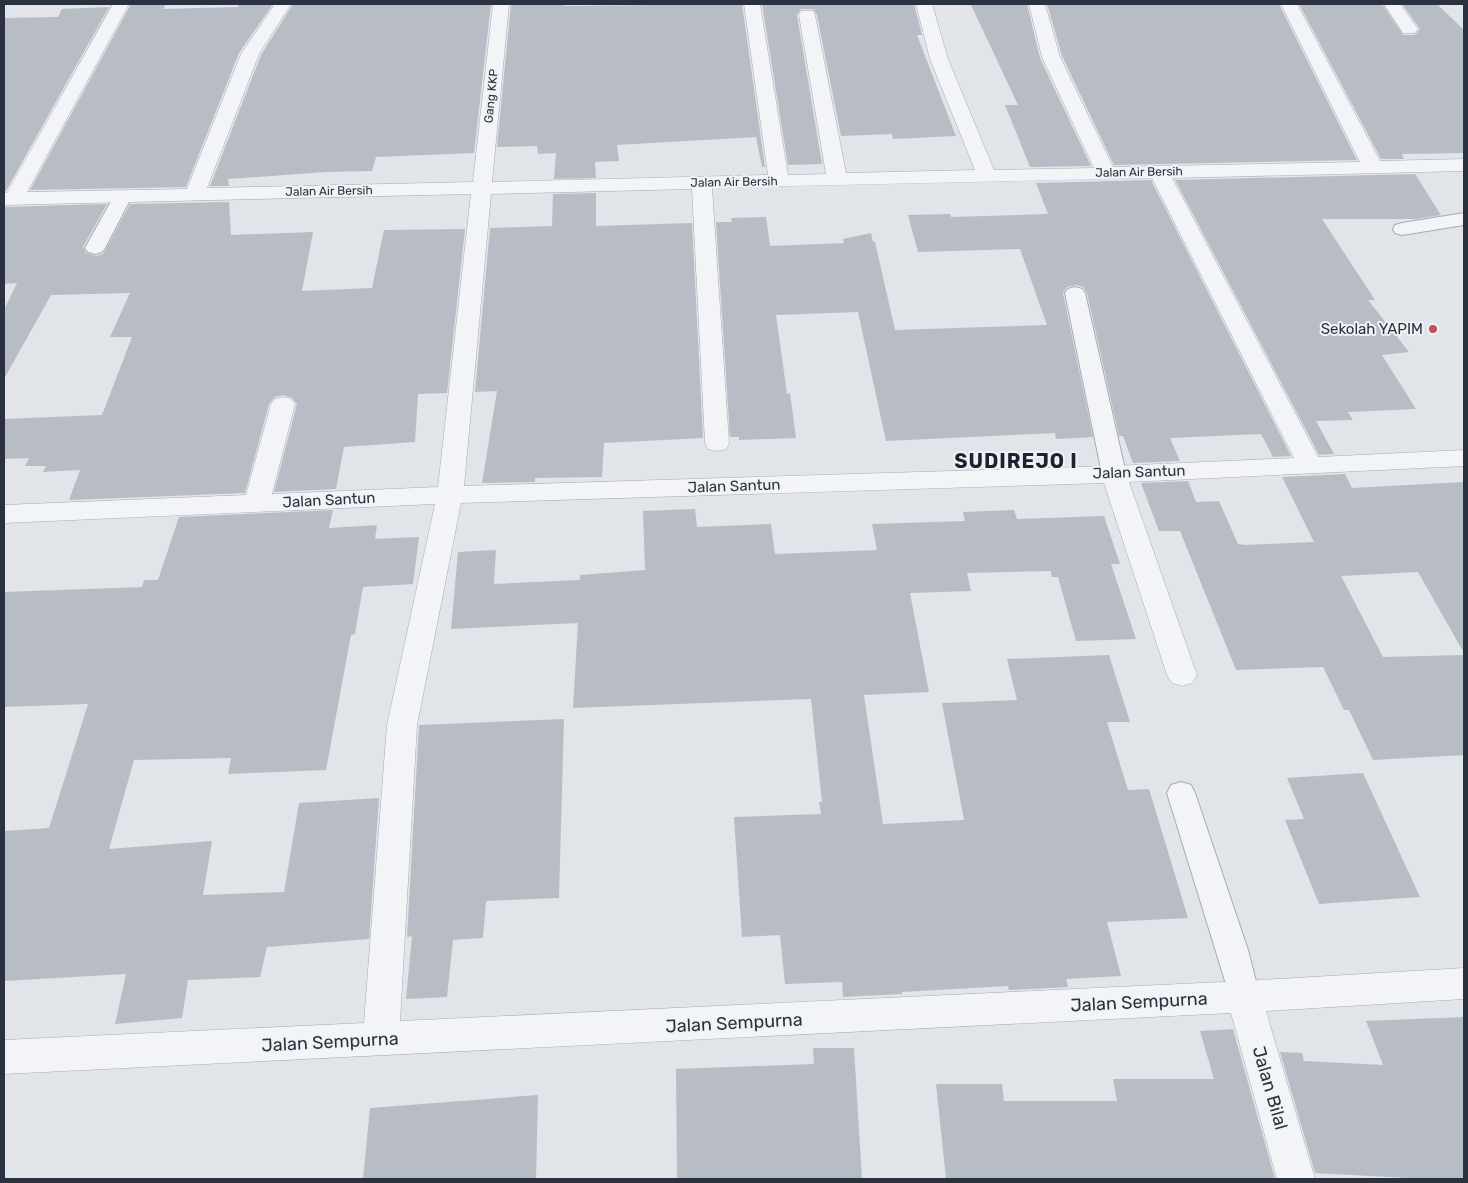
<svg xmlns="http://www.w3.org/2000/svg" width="1468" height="1183" viewBox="0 0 1468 1183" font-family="Rubik,sans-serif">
	<rect width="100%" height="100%" fill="#e1e4e9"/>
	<path fill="#b8bdc5" d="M131,4H166L163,9L238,7L239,4H273L239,53L186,187L30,190Z
		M293,4H491L474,153L376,157L372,171L326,172L228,179L229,186H210L261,55Z
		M511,4H564V6L742,4L765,167H762L756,137L617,145L619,161L595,162L596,178L554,179L556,153L538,154L537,146L497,147Z
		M762,4H914L922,35H917L956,136L893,139L892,134L841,136L817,15L813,9H801L797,15L822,164L788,165Z
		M997,4H1027L1040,58L1091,166L1030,167L1005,105H1018L971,5Z
		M1047,4H1279L1357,160L1114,165L1062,56Z
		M1299,4H1382L1403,35H1415L1420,29L1402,4H1437L1464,30V153L1402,154L1404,159H1381Z
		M109,7L6,191H4V18L58,17L62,9Z
		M1415,174L1441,215L1416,219H1322L1375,300H1368L1409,352L1382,355L1416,409L1348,412L1353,420L1316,421L1334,454L1319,455L1175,180Z
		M1151,180L1291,456L1273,457L1261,434L1170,438L1180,461L1133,463L1123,436H1119L1087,293L1083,287L1076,285L1067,287L1063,293L1093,437L1056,439L1055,433L886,441L858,312L776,315L787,394L790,393L796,438L739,440V437H730L716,222H732L731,218L766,217L770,246L844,243L843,239L871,233L873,242H875L895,330L1047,325L1020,249L918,252L908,215L950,214L951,217L1048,214L1036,183Z
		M596,193V226L692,223L703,438L604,443L602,477L535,478V482L482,483L497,391L475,392L490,228L552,226L553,194Z
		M229,202L231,235L313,232L302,291L372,288L384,230L465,229L447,393L418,394L415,442L344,447L336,489L274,492L297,404L292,398L283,395L275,397L269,404L245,493L69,500L80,470L43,472L46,466H25L29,458L4,459V419L102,415L132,337H110L130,293L51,295L4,379V310L17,283L4,284V207L107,204L83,247L86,253L96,256L103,254L106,249L130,204Z
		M1345,474L1352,488L1464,482V653L1418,572L1341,576L1383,657L1464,655V755L1373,760L1349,710H1344L1323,667L1236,670L1180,531H1159L1141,483L1188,481L1196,502L1219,501L1238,544L1245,545L1314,542L1282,477Z
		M695,509L697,527L771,524L775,554L877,550L872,524L965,521L963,512L1014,510L1017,519L1104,516L1120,564H1111L1136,639L1076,641L1058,577H1052L1051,571L967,573L971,591L910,593L929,692L864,695L883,824L964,820L942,703L1017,700L1007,659L1109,655L1130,722H1107L1128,790L1149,789L1188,918L1107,922L1121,976L1066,979L1068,987L1009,990L1008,986L902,992V994L843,997L842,982L785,984L780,935L742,937L734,817L821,814L819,802H822L811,699L573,708L578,623L451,629L458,552L496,550L494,584L580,580V575L645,570L643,511Z
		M333,510L329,528L377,525L375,539L419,537L413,584L363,587L355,634L351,635L326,770L228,774L231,758L134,760L109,849L212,841L203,895L284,892L299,803L379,798L369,939L267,947L260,977L188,980L182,1018L115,1024L126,974L4,981V831L49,828L88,704L4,707V592L142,587L144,580H158L179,517Z
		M564,719L559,898L486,901L483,938L453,940L447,997L406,999L412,936L407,937L419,725Z
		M1363,773L1420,897L1319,904L1285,820L1304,819L1287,778Z
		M1464,1017V1179H1426L1315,1173L1280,1052L1302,1053L1304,1061L1383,1065L1366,1021Z
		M1233,1029L1275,1179H946L936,1084H1002L1004,1101H1117L1113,1079H1214L1200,1031Z
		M813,1048H854L862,1179H677L676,1069L814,1064Z
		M538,1095L536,1179H363L370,1108Z"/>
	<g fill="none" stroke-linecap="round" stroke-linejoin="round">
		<defs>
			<path id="service" d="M123,191L129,192L132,196L105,248L102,252L95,254L88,252L85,248L114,196L117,192Z
				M1464,213V225L1402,235L1395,233L1393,229L1395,225L1402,223Z
				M1075,287L1082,289L1085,293L1126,474L1122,479L1114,481L1106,479L1102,474L1065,293L1068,289Z
				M1181,782L1191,785L1195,793L1248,950L1260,997L1255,1007L1244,1011L1233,1007L1167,793L1171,785Z"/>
			<path id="minor" d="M113,4H129L27,192L187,189L241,54L275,4H291L259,54L207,188L473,182L493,4H509L492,182L768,175L744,4H760L788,175L826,174L799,15L801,11H813L815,15L846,173L975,170L930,59L916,4H932L948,59L994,170L1094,168L1042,57L1029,4H1045L1060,57L1113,167L1360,162L1281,4H1297L1380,161L1464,159V171L1172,178L1318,457L1464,450V466L1129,482L1197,675L1192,683L1182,686L1172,683L1167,675L1104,483L461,503L417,725L400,1021L1244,981L1464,968V999L1266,1011L1315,1179H1277L1231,1013L4,1074V1040L364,1023L387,725L435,504L4,523V505L246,495L271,404L275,399L283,397L291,399L295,404L272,494L438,487L471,194L4,205V193H7ZM1152,178L1294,458L1114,466L464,486L491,194L692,189L705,443L708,449L717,451L726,449L729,443L712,188Z
				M1384,4H1400L1418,29L1415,33H1403Z"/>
		</defs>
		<use href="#service" stroke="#a6abb3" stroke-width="2"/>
		<use href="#minor" stroke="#a6abb3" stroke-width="1"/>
		<use href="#service" fill="#f3f4f7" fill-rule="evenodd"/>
		<use href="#minor" fill="#f3f4f7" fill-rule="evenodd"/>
	</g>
	<circle fill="#c74c5c" stroke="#f0f3f6" stroke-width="2" cx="1433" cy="329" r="5"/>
	<g text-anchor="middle" stroke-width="4" stroke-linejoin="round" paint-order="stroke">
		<g font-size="12" fill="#2a313f" stroke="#f0f3f6">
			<text transform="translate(491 96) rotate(-84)" y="4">Gang KKP</text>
			<text transform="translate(1139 172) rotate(-1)" y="4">Jalan Air Bersih</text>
			<text transform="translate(734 182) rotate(-1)" y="4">Jalan Air Bersih</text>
			<text transform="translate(329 191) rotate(-1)" y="4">Jalan Air Bersih</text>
		</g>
		<g font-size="15" fill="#2a313f" stroke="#f0f3f6" text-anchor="end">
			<text x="1423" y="334">Sekolah YAPIM</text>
		</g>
		<g font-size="15" fill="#2a313f" stroke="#f0f3f6">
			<text transform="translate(1139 472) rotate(-2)" y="5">Jalan Santun</text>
			<text transform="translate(734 486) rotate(-2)" y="5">Jalan Santun</text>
			<text transform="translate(329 500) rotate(-3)" y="5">Jalan Santun</text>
		</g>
		<g font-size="18" fill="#2a313f" stroke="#f0f3f6">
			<text transform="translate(1139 1002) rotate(-3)" y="6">Jalan Sempurna</text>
			<text transform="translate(734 1023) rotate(-3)" y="6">Jalan Sempurna</text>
			<text transform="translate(330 1042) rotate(-3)" y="6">Jalan Sempurna</text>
			<text transform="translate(1270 1088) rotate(74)" y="6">Jalan Bilal</text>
		</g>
		<g font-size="20" font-weight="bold" letter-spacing="1" fill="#1c2330" stroke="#f0f3f6">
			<text x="1016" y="468">SUDIREJO I</text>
		</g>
	</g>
	<rect width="1468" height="1183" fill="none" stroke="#2a313f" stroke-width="10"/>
</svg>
